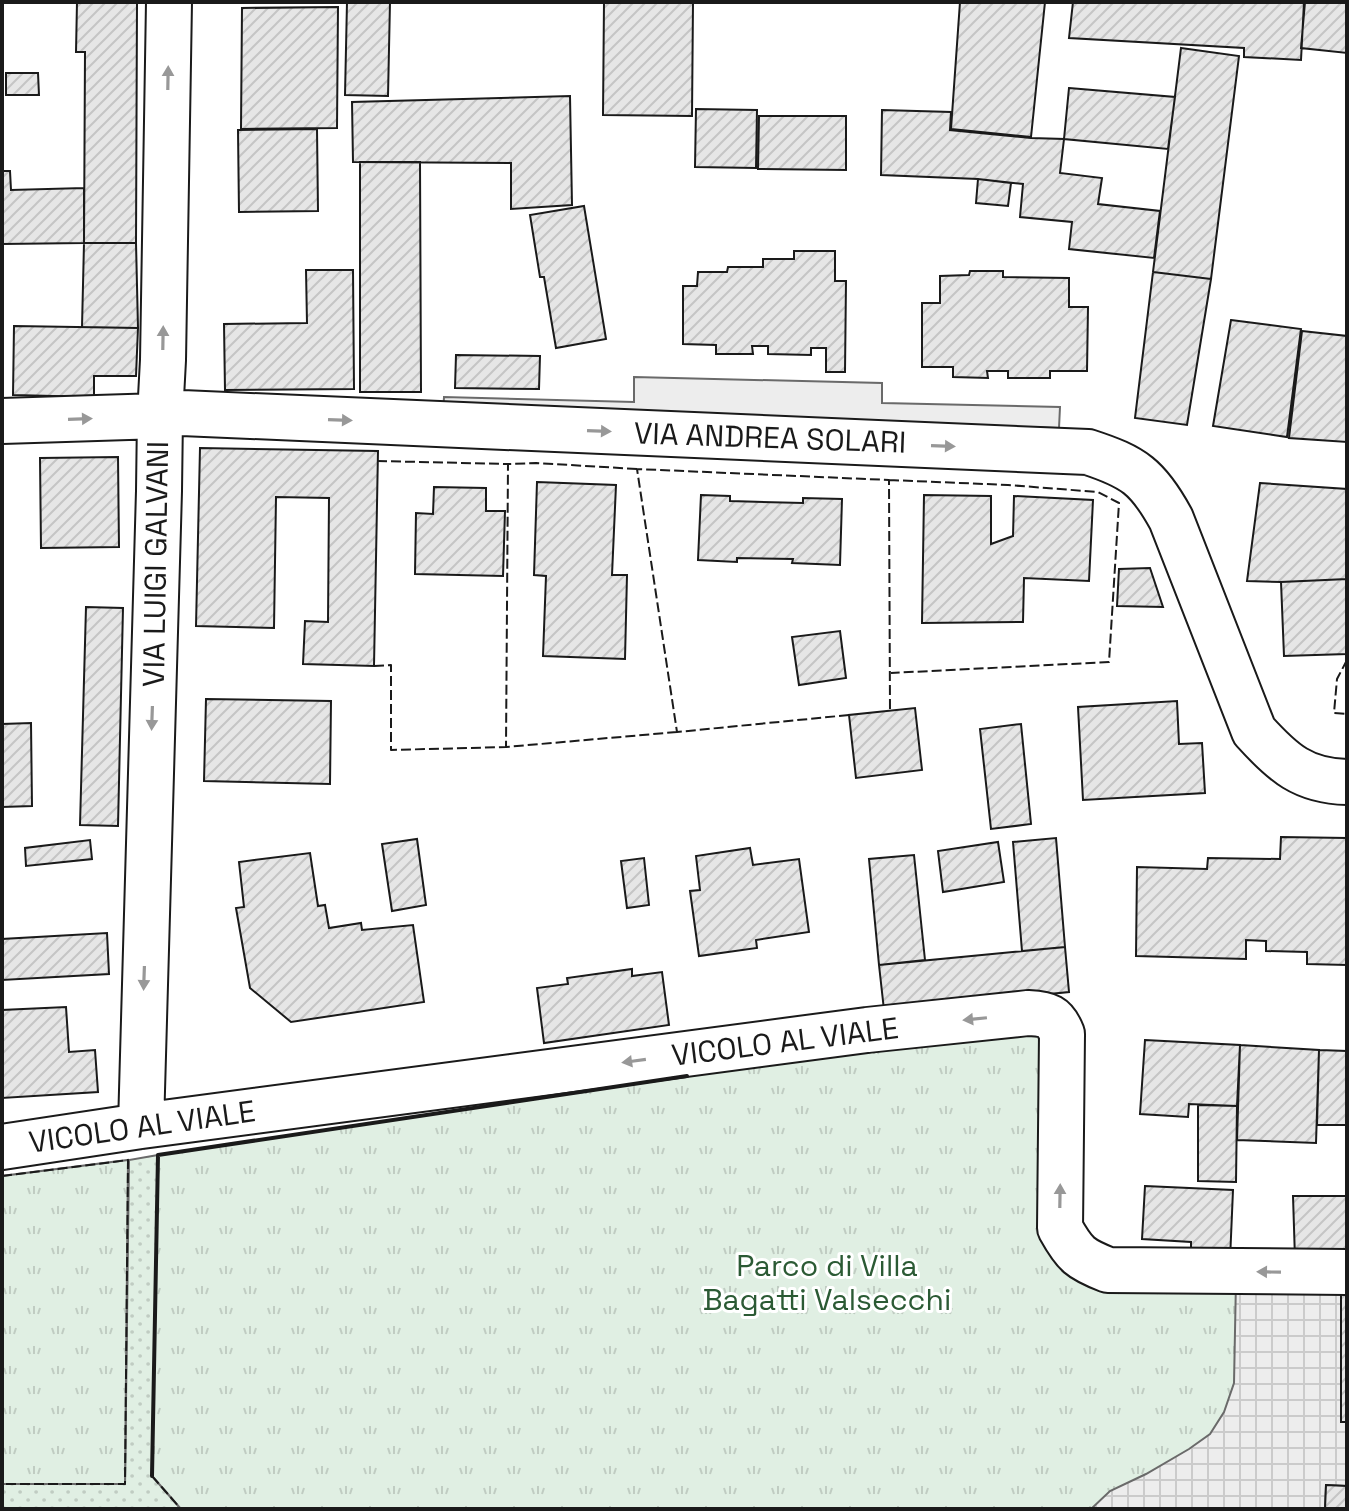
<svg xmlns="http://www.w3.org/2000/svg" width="1349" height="1511" viewBox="0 0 1349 1511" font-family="'Space Grotesk',sans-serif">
	<defs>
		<pattern id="grass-dots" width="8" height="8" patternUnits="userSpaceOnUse" patternTransform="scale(2)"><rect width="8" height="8" fill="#e0efe3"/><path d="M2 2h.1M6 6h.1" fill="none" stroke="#c0ccc2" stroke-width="1.8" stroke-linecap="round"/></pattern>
		<pattern id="park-tufts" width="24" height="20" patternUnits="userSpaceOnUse" patternTransform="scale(2)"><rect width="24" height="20" fill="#e0efe3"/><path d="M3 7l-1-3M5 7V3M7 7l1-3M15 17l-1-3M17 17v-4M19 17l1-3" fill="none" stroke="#c0ccc2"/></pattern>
		<pattern id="plaza-grid" width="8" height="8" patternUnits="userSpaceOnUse" patternTransform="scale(2)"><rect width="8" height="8" fill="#ededed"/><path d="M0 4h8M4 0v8" fill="none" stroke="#cbcbcb"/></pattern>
		<pattern id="building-hatch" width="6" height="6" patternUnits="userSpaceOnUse" patternTransform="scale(2)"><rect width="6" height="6" fill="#e6e6e6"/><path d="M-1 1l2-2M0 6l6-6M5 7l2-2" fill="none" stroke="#c5c5c5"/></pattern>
	</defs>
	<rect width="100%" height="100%" fill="#fff"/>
	<path fill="url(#grass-dots)" stroke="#6a6a6a" stroke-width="2" d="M158,1155L152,1476L181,1509H2V1484H125L129,1160Z"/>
	<path fill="url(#park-tufts)" stroke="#6a6a6a" stroke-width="2" d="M1031,1025L1046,1041L1053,1248L1236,1280L1305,1509H181L152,1476L158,1155Z
		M128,1160L125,1484H2V1176Z"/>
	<path fill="#ededed" stroke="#6a6a6a" stroke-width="2" d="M634,377L882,383V403L1060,407L1059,428L443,413L444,397L634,402Z"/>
	<path fill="url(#plaza-grid)" stroke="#6a6a6a" stroke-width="2" d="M1236,1280L1341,1282V1422H1347V1486L1326,1485L1325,1509H1091L1110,1491L1146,1474L1189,1449L1210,1434L1224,1412L1234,1383Z"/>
	<path fill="url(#building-hatch)" stroke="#1a1a1a" stroke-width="2" d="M77,2H137L136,243H84L85,52H76Z
		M347,2H390L388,96L345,95Z
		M604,2H693L692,116L603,115Z
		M960,2H1045L1031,137L951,129Z
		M1073,2H1304L1301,60L1244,57V48L1069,38Z
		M1305,2H1347V53L1301,48Z
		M338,7L337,128L241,129L242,8Z
		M1181,48L1239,56L1211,279L1153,272Z
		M6,73H38L39,95H6Z
		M1069,88L1175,97L1168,149L1064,139Z
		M570,96L572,205L511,209V163L353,162L352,102Z
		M696,109L757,110L756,168L695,167Z
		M882,110L951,112L950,130L1031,138L1064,139L1060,173L1102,178L1098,204L1160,211L1154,258L1069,249L1072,222L1020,217L1023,184L978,179L881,175Z
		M759,116H846V170L758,169Z
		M317,129L318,211L239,212L238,130Z
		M360,162H420L421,392H360Z
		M2,171H10L11,190L84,188V243L2,244Z
		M978,179L1011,183L1008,206L976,203Z
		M584,206L606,339L556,348L544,277H540L530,215Z
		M84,243H136L138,328L82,327Z
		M794,251H835V281H846L845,372H826V348H811V355L768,354V346H752L753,354H716V345L683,344V286H697L698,272H727L728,267H763V259H794Z
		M306,270H353L354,389L225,390L224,324L307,323Z
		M970,271H1003V277L1069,278V307H1088L1087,371H1050V378H1008V371H987L988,378L953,377V367H922V303H940V276L969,275Z
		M1153,272L1211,279L1187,425L1135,418Z
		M1231,320L1301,329L1287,437L1213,426Z
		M14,326L138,328L136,376H94V397L13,395Z
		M1302,331L1347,336V442L1289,438Z
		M456,355L540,356L539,389L455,388Z
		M200,448L378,451L374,666L303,664L305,621L328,622L329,498L276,497L274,628L196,626Z
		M118,457L119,547L41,548L40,458Z
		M537,482L616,485L612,575H627L625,659L543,656L546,576L534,575Z
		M1260,483L1347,489V579L1281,582L1247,581Z
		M434,487L486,488V511H505L503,576L415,574L416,513L433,514Z
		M701,495L730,496V501L803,503V498L842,499L840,565L792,563L793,559L737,558V562L698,560Z
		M924,495L991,496V544L1013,536L1014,496L1093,500L1089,581L1024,578L1023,622L922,623Z
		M1150,568L1163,607L1117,606L1119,569Z
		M1347,579V654L1284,656L1281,582Z
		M86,607L123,608L118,826L80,825Z
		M840,631L846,678L799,685L792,637Z
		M206,699L331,701L330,784L204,781Z
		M1177,701L1179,744L1202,743L1205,793L1083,800L1078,707Z
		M915,708L922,770L856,778L849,715Z
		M31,723L32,806L2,807V724Z
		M1021,724L1031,824L991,829L980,729Z
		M1281,837L1347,838V965L1307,964V952L1266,951V941L1246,940V959L1136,956L1137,867L1207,869L1208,858L1280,859Z
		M1056,838L1065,947L1022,951L1013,842Z
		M417,839L426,905L392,911L382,844Z
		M90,840L92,859L26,866L25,848Z
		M998,842L1004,882L943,892L938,851Z
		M750,848L753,865L799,859L809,932L756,940L757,948L699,956L690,891L700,890L696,856Z
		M310,853L318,906L325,905L329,928L361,923L362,930L413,925L424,1002L291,1022L250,988L236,908L244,907L239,862Z
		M914,855L925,960L879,965L869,859Z
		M644,858L649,905L627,908L621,861Z
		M107,933L109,974L2,980V939Z
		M1065,947L1069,992L884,1010L879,965Z
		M632,969V976L662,972L669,1025L544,1043L537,988L568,984L567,978Z
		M66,1007L69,1052L95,1050L98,1092L2,1098V1010Z
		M1145,1040L1240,1045L1237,1106L1189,1104L1188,1117L1140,1114Z
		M1240,1045L1319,1050L1316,1143L1237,1140Z
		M1319,1050L1347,1051V1125H1317Z
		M1198,1105L1237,1106L1236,1182L1198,1181Z
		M1145,1186L1233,1190L1230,1260L1191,1258V1242L1142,1239Z
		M1293,1196H1347V1259H1295Z
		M1341,1282H1347V1422H1341Z
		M1326,1485L1347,1486V1509H1325Z"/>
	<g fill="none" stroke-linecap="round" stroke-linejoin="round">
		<defs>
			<path id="minor" d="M2,421L160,416L182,413L1088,452C1134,467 1148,477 1171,519L1254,731C1283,763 1303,781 1347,782
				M141,1126L159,491L160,416L163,360L169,2
				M2,1147L141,1126L867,1030L1028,1013C1048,1014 1055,1016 1062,1034L1060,1228C1075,1255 1080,1259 1108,1270L1347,1272"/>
		</defs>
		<use href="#minor" stroke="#1a1a1a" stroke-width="48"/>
		<use href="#minor" stroke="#fff" stroke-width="44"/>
		<path stroke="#1a1a1a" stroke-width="2" stroke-dasharray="10 4" stroke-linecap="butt" d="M377,461L508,464
			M637,469L536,463L508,464L506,747L677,732
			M889,480L1008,485L1098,492L1119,503L1109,662L891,673
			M1347,660L1337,679L1334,713L1347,714
			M374,666L391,665V750L506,747
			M849,715L677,732L637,469L889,480L890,710
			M2,1176L128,1160L125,1484H2
			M152,1476L181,1509"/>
		<path stroke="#1a1a1a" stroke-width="4" d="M152,1476L158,1155L687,1076"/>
	</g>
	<defs><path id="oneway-solid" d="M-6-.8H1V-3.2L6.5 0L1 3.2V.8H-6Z" transform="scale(2)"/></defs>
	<g fill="#989898">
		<use href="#oneway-solid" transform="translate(168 78) rotate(-89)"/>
		<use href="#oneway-solid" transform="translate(163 338) rotate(-89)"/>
		<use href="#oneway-solid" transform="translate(80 419) rotate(-2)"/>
		<use href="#oneway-solid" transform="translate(340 420) rotate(2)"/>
		<use href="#oneway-solid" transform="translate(599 431) rotate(2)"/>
		<use href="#oneway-solid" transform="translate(943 446) rotate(2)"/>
		<use href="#oneway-solid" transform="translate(152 718) rotate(92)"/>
		<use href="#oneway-solid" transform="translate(144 978) rotate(92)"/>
		<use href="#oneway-solid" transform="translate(975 1019) rotate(174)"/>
		<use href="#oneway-solid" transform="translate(634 1061) rotate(172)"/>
		<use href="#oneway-solid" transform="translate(1060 1196) rotate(-89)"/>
		<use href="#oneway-solid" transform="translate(1269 1272) rotate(-179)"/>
	</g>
	<g text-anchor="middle" stroke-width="6" stroke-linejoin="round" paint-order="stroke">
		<g font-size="30" fill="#1a1a1a" stroke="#fff">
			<text transform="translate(770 438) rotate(2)" y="10">VIA ANDREA SOLARI</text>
			<text transform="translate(156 564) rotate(-89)" y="10">VIA LUIGI GALVANI</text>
			<text transform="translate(785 1042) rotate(-7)" y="10">VICOLO AL VIALE</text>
			<text transform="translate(142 1127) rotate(-8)" y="10">VICOLO AL VIALE</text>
		</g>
		<g font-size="30" fill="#2b5a34" stroke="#fff">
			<text x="827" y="1276">Parco di Villa<tspan x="827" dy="34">Bagatti Valsecchi</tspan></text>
		</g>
	</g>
	<rect width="1349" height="1511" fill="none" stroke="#1a1a1a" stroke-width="8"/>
</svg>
